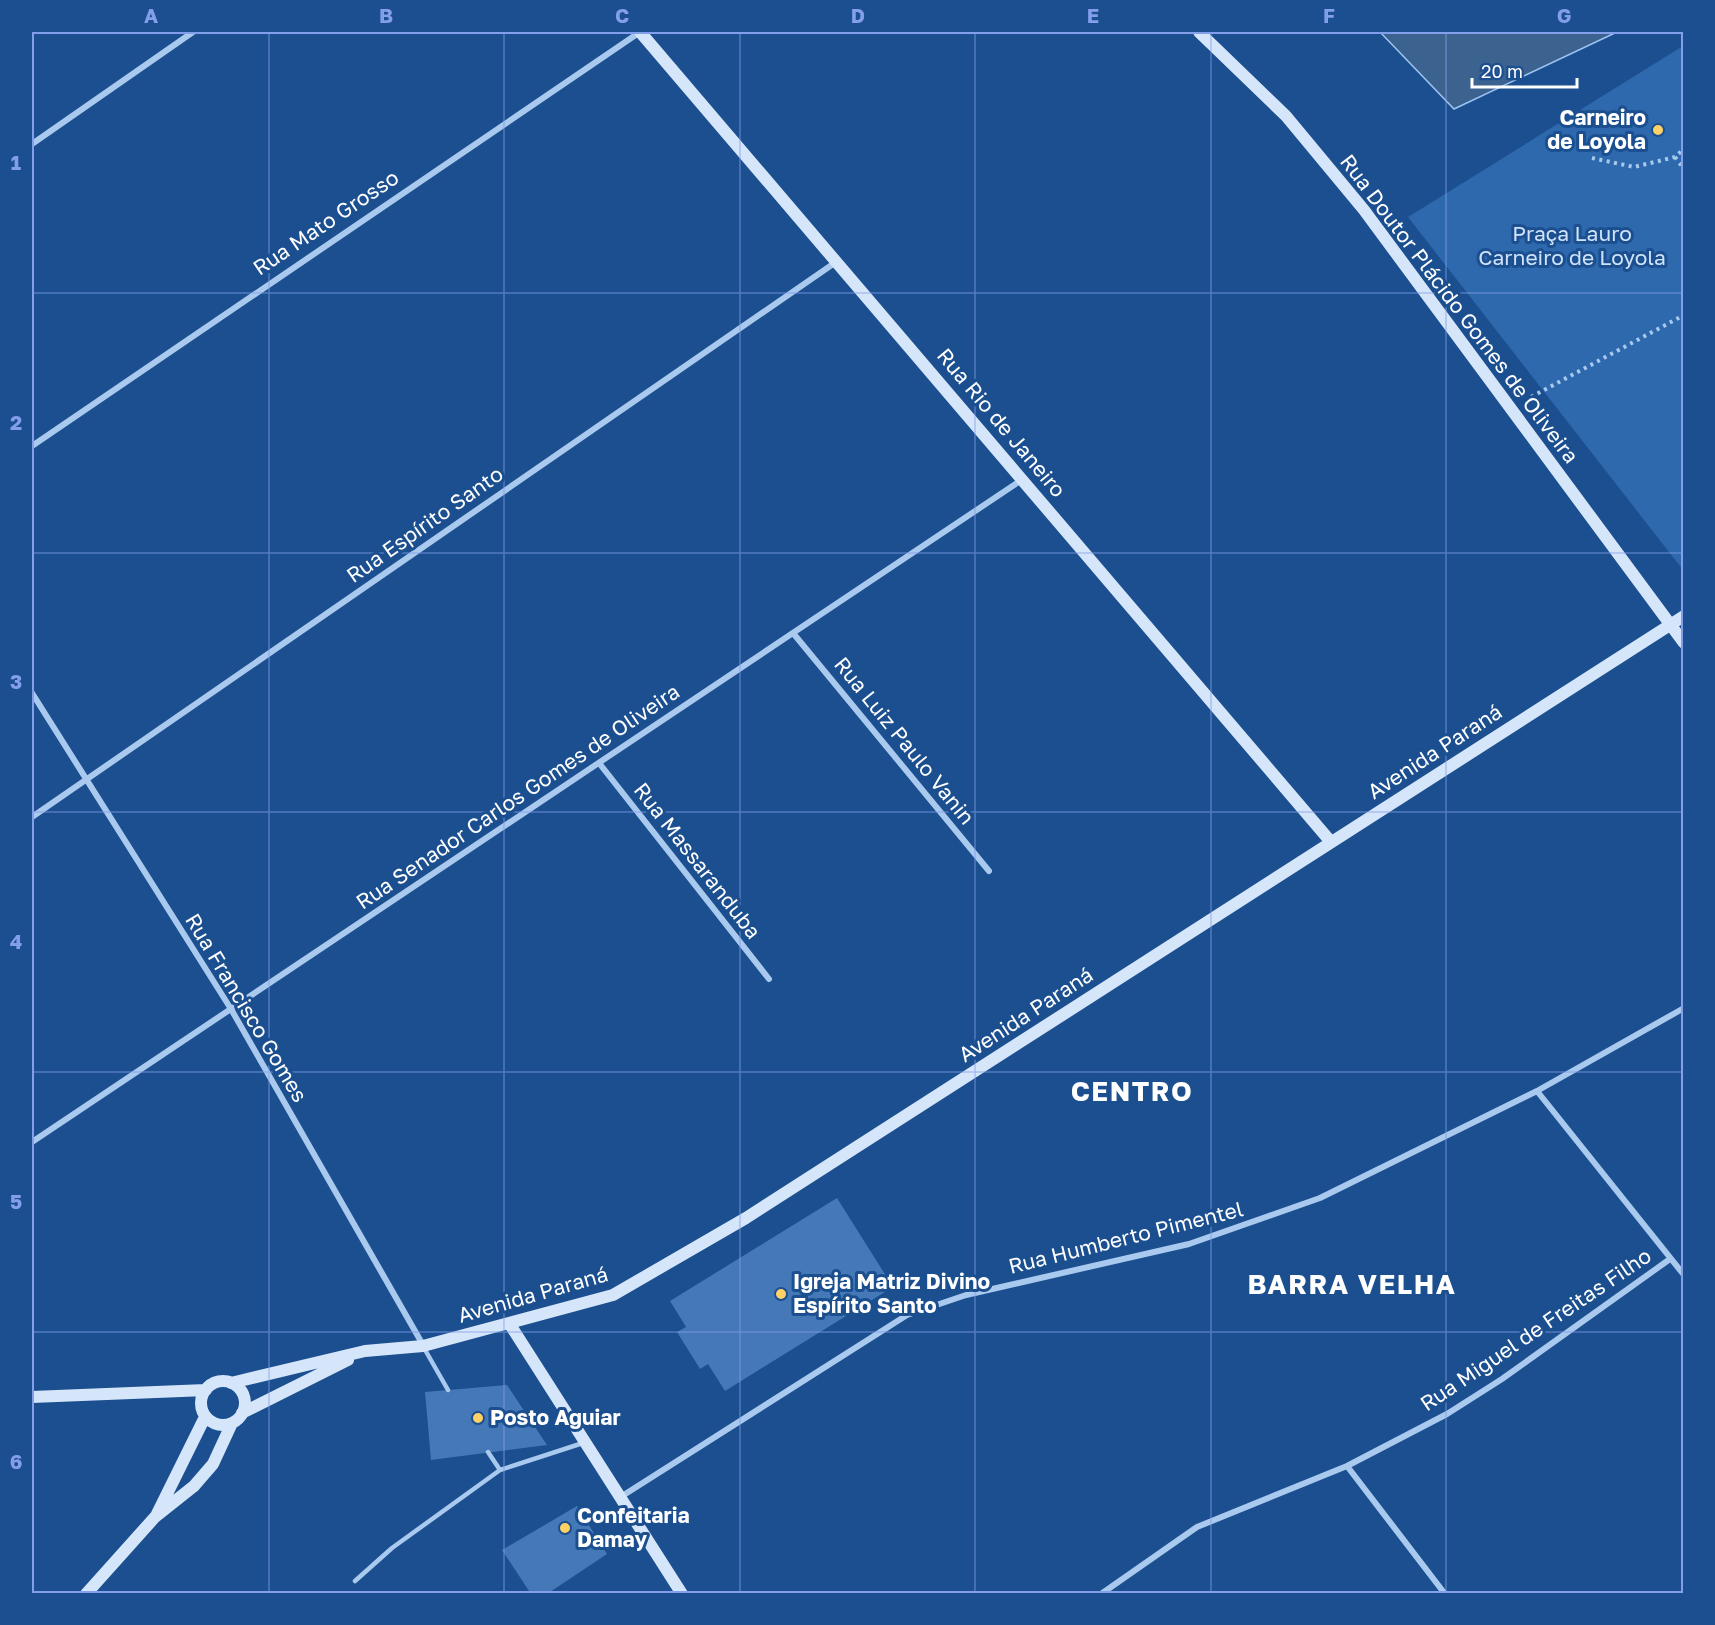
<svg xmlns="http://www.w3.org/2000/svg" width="1715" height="1625" viewBox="0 0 1715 1625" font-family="'Golos Text',sans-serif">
	<rect width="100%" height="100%" fill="#1b4f8f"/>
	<path fill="#2e69ad" d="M1683,46V570L1408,217Z"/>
	<path fill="#3c6290" stroke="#9cc4f0" stroke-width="1.5" d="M1380,32H1617L1454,109Z"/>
	<path fill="#4478b7" d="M837,1198L893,1287L725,1391L708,1364L700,1369L677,1332L686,1327L670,1301Z
		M507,1385L547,1445L431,1460L425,1392Z
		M577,1506L607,1554L547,1594H531L502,1550Z"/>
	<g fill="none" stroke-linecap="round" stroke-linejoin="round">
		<path stroke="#a9c9ee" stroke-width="4" stroke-dasharray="3 4.5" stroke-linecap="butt" d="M1675,157L1684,169
			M1592,158L1634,167L1675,157L1684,149
			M1531,397L1684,315"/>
		<path stroke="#a9c9ee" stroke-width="4.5" d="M424,1348L448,1390
			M488,1452L500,1470
			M355,1581L392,1548L500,1470L583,1443"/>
		<path stroke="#a9c9ee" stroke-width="6" d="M32,144L193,32
			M32,446L640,32
			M793,633L989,871
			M32,693L231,1009L423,1345
			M599,763L769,979
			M32,817L836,262
			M1537,1091L1684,1275
			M32,1142L1023,479
			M1347,1466L1445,1594
			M619,1498L907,1315L966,1295L1189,1244L1320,1198L1537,1091L1684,1008
			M1101,1594L1197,1527L1347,1466L1447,1414L1502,1379L1670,1259"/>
		<path stroke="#d6e6fa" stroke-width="12" d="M643,32L641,33L1331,842
			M1199,32L1286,116L1364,210L1684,643
			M509,1323L682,1594
			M201 1403a22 22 0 1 1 44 0a22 22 0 1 1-44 0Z
			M231,1383L365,1351L423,1346L613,1295L746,1218L1684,616
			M32,1397L206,1390
			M242,1413L348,1360
			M157,1514L205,1417
			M86,1594L155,1517L194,1486L213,1464L232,1423"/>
	</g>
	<path fill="none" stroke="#839eea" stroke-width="1.5" stroke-opacity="0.55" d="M269,32V1594M504,32V1594M740,32V1594M975,32V1594M1211,32V1594M1446,32V1594M32,293H1684M32,553H1684M32,812H1684M32,1072H1684M32,1332H1684"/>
	<g fill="#ffd166" stroke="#1b4f8f" stroke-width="2">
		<circle cx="1658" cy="130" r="6"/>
		<circle cx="781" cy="1294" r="6"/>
		<circle cx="478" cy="1418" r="6"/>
		<circle cx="565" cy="1528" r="6"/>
	</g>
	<g text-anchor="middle" stroke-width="6" stroke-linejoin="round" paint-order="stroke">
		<g font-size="21" font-weight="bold" fill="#fff" stroke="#1b4f8f" text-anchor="start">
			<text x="1646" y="125" text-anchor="end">Carneiro<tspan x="1646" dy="24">de Loyola</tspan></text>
			<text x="793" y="1289">Igreja Matriz Divino<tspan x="793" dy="24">Espírito Santo</tspan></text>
			<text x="490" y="1425">Posto Aguiar</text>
			<text x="577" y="1523">Confeitaria<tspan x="577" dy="24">Damay</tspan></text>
		</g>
		<g font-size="21" fill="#fff" stroke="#1b4f8f">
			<text transform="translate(326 223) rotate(-34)" y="7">Rua Mato Grosso</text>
			<text transform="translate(1459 309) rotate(53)" y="7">Rua Doutor Plácido Gomes de Oliveira</text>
			<text transform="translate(1001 423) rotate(50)" y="7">Rua Rio de Janeiro</text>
			<text transform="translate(425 525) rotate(-35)" y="7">Rua Espírito Santo</text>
			<text transform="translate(904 741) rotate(51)" y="7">Rua Luiz Paulo Vanin</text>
			<text transform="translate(1435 752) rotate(-33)" y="7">Avenida Paraná</text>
			<text transform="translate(518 797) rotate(-34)" y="7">Rua Senador Carlos Gomes de Oliveira</text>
			<text transform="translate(697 861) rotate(52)" y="7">Rua Massaranduba</text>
			<text transform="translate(246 1008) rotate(59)" y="7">Rua Francisco Gomes</text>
			<text transform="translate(1026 1015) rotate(-33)" y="7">Avenida Paraná</text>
			<text transform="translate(1126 1238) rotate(-14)" y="7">Rua Humberto Pimentel</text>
			<text transform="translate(533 1295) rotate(-16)" y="7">Avenida Paraná</text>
			<text transform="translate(1536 1330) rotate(-34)" y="7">Rua Miguel de Freitas Filho</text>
		</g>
		<g font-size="21" fill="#cfe3fa" stroke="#1b4f8f">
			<text x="1572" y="241">Praça Lauro<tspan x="1572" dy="24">Carneiro de Loyola</tspan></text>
		</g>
		<g font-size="27" font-weight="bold" letter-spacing="1.5" fill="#fff" stroke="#1b4f8f">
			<text x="1132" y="1101">CENTRO</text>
			<text x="1352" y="1294">BARRA VELHA</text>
		</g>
	</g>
	<rect width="1715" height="1625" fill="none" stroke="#1b4f8f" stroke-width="66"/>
	<path d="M1472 78v9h105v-9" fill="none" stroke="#ffffff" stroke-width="3"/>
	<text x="1481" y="78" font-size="18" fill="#ffffff" stroke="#1b4f8f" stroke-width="4.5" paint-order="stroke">20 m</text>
	<rect x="33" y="33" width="1649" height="1559" fill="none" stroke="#839eea" stroke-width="2"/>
	<g font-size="20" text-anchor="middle" font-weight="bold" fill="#839eea">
		<text x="151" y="23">A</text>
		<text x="386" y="23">B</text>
		<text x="622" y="23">C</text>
		<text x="858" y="23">D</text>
		<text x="1093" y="23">E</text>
		<text x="1329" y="23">F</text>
		<text x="1564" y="23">G</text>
		<text x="16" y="170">1</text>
		<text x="16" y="430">2</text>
		<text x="16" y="689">3</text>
		<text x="16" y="949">4</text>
		<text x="16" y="1209">5</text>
		<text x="16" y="1469">6</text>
	</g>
</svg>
